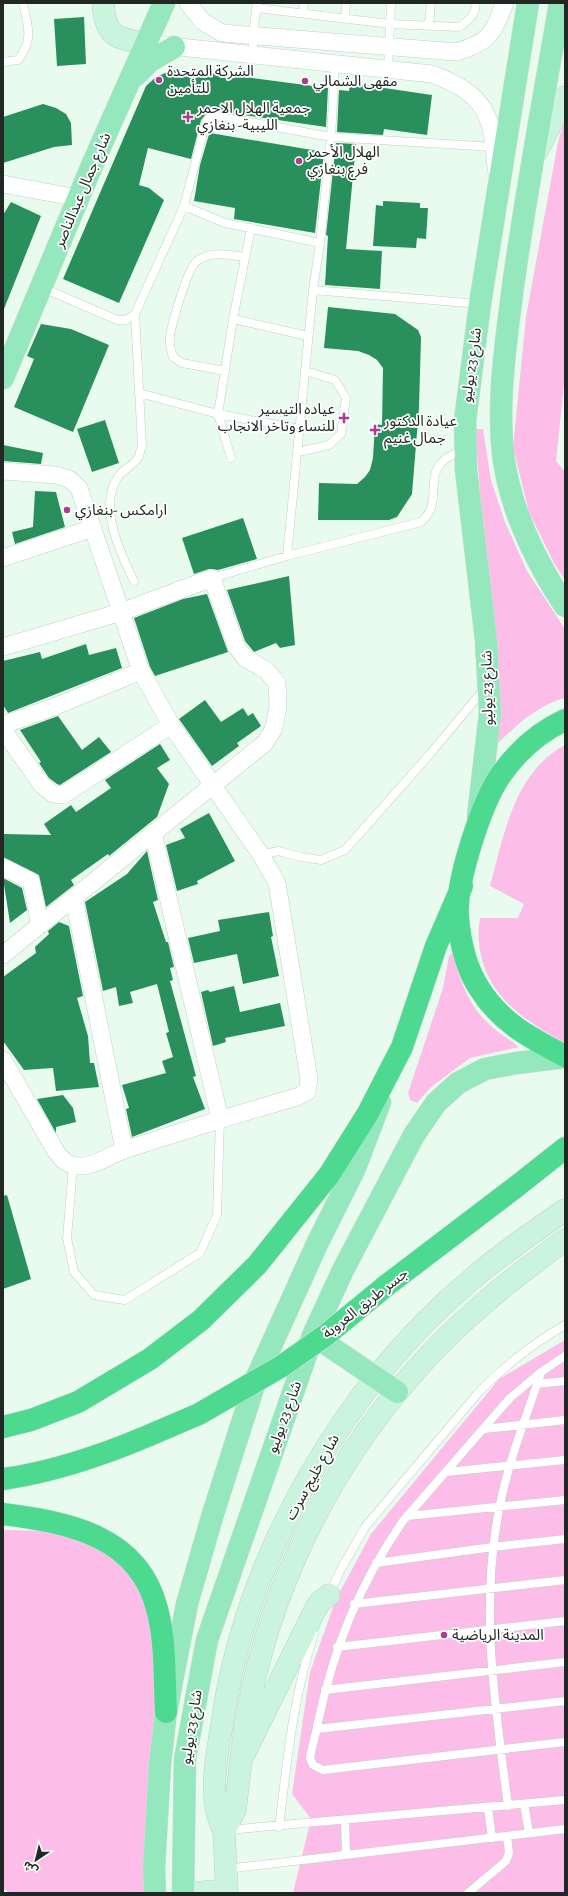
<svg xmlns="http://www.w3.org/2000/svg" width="568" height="1896" viewBox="0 0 568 1896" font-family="'Alegreya Sans','Noto Sans Arabic',sans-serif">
	<rect width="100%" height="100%" fill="#e9fbef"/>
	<path fill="#fdbde9" d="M565,119V375L556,461L565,472V580L554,563L529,512L513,447L526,317L558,142Z
		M475,429H483L491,480L505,522L527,571L565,629V698C537,705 516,726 496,745L483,531Z
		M565,745V1043C524,1020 484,995 479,943C478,935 479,926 480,918H518L524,904L490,886C504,835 514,772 565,745Z
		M452,953C459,977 468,1005 488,1023C497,1032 509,1039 519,1047L470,1058L431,1087L417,1103L410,1100L408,1093L443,988L449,956Z
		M565,1340V1893H293L311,1819L292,1794L310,1672L336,1599L371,1534L499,1379Z
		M3,1530L50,1531L83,1537L133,1571L154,1635L160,1707L147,1817L144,1893H11L3,1889Z"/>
	<path fill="#298f5c" d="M84,17L86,64L57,66L54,19Z
		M172,70L230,75L328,88L326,127L209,110L201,120L191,159L148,148L139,185L149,188L164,200L119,303L63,279L146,86L156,77Z
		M350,83L432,95L427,135L384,129L383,135L337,132L339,90L349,91Z
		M43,104L56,108L66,114L71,123L72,145L54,147L3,163V117Z
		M212,124L210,133L324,152L315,233L234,219L235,208L194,201L200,165Z
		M336,143L356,144L346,249L382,251L380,289L325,285L328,236L326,235Z
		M383,201L420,203V208H428L426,239L417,238L416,248L373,246L376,205L383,206Z
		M11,202L41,216L4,309L3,215Z
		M328,307L395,314L418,330L421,337L419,408L412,494L397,517L389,520H318L319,483L357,484L365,477L370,470L373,458L375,424L382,425L383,368L377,360L369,355L358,351L324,348Z
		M41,324L71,329L109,345L73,432L14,407L34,359L27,356Z
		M105,420L119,463L92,472L77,429Z
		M3,445L43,453L41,464L3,461Z
		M35,491L56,492L65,527L15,544L12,532L33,527Z
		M243,518L257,559L218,570L209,569L194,574L182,538Z
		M289,576L295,645L280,648L276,643L254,652L245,641L227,590Z
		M207,594L228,652L155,676L150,667L134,618L183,599Z
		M86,644L89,655L116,648L122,668L8,713L3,705V661L40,652L42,659Z
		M205,700L221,722L243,708L248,716L253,713L261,726L237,743L239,746L212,766L179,719Z
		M58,716L82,750L99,737L111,752L60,785L57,784L49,778L39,763L41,762L20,730Z
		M160,744L170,760L157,768L169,784L157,817L109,856L108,854L71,880L74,885L46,907L39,875L3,857V834L51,835L44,824L71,805L76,812L111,788L105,780Z
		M209,813L235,861L197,881L198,884L177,891L166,845L185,838L180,829Z
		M147,851L158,900L153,902L166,942H168L174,967L170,968L173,980L170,981L196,1076L193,1077L205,1109L132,1137L126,1109L129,1108L122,1085L166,1073L162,1061L173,1057L166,1033L169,1032L157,984L130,992L133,1003L119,1006L116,987L103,991L85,902L127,874Z
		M3,878L22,888L27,910L10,923Z
		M269,912L273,936L271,937L279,976L243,984L237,954L194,963L188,938L220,931L218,920Z
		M59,922L69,926L83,996L77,998L88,1036L90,1063H94L99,1087L56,1091L53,1068L24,1070L3,1041V977L36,953L35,947L49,934L48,931Z
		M234,986L240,1012L280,1003L285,1026L225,1038L226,1042L213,1046L201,992L208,990L210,992Z
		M63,1095L73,1108L76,1122L56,1127V1133L37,1099Z
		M7,1195L31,1279L3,1289V1196Z"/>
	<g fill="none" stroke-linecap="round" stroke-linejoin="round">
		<defs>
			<path id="lane" d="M257,8L390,24L459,27C469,21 475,15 476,3
				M303,13L304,3
				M345,18L346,3
				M429,25L431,3
				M253,55V34L257,4
				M3,62L18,60C34,39 28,27 23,3
				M388,69L391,3
				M184,206L225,223L320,243
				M41,287L117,320H126L135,314L184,206L206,122L211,115L331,137L494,147
				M313,290L479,304
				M233,319L308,336
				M225,371L182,363L173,357C171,351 169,343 170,336C172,323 188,267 197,261C212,250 229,255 245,257
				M139,393L218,414L300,429
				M298,452L329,445L341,434L346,398L335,380L305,371
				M231,458L218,414L233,319L251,228
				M287,556L313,290L320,243L331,137L335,63
				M212,578L287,556L421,522C443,504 425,480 442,462C448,456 456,453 463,450
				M134,581C120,553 98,506 118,477C123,469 133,466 138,458C140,455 140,450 142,446L135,314
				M261,855L278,851L302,857L321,860L345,850L430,754L485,688
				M73,1166L67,1238L74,1272L94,1295L125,1300L200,1253L217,1215L220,1119
				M565,1356L541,1372L510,1398L403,1521C359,1585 334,1647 318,1722C316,1734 312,1746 310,1758L313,1765L323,1770L565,1742
				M537,1384L565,1381
				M484,1429L565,1420
				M446,1472L565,1460
				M407,1516L565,1500
				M376,1563L493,1547L565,1539
				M329,1595L340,1571L365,1527L478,1393C504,1366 532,1344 565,1325
				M354,1604L565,1580
				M337,1647L565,1621
				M325,1690L565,1662
				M317,1729L565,1701
				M524,1804L529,1833
				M508,1806C495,1705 479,1606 500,1505C509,1460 526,1417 541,1373
				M488,1808L492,1838
				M345,1821L346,1855
				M279,1827C287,1762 293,1697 314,1634
				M227,1830L565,1800
				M226,1869L565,1829
				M468,1893L506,1861L509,1853L507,1836"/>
			<path id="street" d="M188,3L202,21L222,33L456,52C490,42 492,35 505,3
				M161,45L432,74C485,94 493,114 496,169
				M3,184L78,198
				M3,471L56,475L69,479L79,488L141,671L171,725L261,855L277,883L309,1079L307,1092L297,1097C240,1113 184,1131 127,1149C114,1153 94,1166 82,1166C68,1167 62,1160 55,1150L3,1060
				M3,558L93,528
				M3,647L121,612L212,578L236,646L245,658L266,670L277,683L278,706L274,728L265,743L3,955
				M3,725L51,708L141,671
				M3,730L42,785L53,794L63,795L171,725
				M153,833L220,1119
				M3,867L31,881L40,925
				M74,898L124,1150"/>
			<path id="secondary" d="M103,3C106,38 116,38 147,44
				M537,151L565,97
				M241,1760C255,1621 317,1484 408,1379C454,1325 508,1281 565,1240
				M224,1831C206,1797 218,1753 223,1717C248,1553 345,1385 472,1279C501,1254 533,1232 565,1210
				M196,1893L227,1890
				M227,1893L224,1831L235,1810L241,1760L315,1610L320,1602L329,1595"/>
			<path id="primary" d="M560,3C544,97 526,192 513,286C506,343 496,403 504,461C512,514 536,562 565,606
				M136,75L150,61L174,47
				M3,378L93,163L164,3
				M478,817L490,713L486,640L466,470L465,421L480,304L528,3
				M313,1335L397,1392
				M155,1893L154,1868L160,1764L166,1712L187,1604L212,1517L256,1379L317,1244L355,1168L380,1102
				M183,1893L185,1759L207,1640L313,1335L344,1268L414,1135L436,1103L458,1083L485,1069L517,1063L565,1057"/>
			<path id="highway" d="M565,720C541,731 519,750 503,772C482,800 455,883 458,918C460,941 466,968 479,988C501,1023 529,1037 565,1056
				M517,1186L565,1148
				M3,1427L31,1420L78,1402L150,1359L201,1320L257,1265L329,1175L368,1113L402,1047L436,946L462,886
				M3,1479C54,1472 103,1455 150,1435
				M3,1514C68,1522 139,1536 157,1609C166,1642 164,1678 166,1712"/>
		</defs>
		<use href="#lane" stroke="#bfd1c5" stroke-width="9"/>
		<use href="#street" stroke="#bfd1c5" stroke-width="18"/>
		<use href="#secondary" stroke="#bfd1c5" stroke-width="23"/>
		<use href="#primary" stroke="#dbdddc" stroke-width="23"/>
		<use href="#highway" stroke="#dbdddc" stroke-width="23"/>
		<use href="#lane" stroke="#fff" stroke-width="8"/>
		<use href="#street" stroke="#fff" stroke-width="17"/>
		<use href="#secondary" stroke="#caf4de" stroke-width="22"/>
		<use href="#primary" stroke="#95e8bd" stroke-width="22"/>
		<use href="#highway" stroke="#4ed991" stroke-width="22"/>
		<defs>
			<path id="highway-bridge" d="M150,1435L199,1414L282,1366L326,1335L387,1285L517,1186"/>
		</defs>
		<use href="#highway-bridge" stroke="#dbdddc" stroke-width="23" stroke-linecap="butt"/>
		<use href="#highway-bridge" stroke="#4ed991" stroke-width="22"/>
	</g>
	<g fill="#af3a92" stroke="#fff" stroke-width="1.5">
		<circle cx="159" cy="80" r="4"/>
		<circle cx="305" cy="81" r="4"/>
		<path d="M186 111h4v4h4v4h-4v4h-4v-4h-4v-4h4z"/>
		<circle cx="299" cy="161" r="4"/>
		<path d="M342 412h4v4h4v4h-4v4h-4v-4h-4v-4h4z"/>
		<path d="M373 424h4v4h4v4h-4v4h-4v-4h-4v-4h4z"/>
		<circle cx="67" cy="510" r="4"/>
		<circle cx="444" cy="1635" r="4"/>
	</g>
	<g text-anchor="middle" stroke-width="3.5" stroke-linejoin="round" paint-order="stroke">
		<g font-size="15" fill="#212823" stroke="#fff" text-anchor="start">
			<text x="167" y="76">الشركة المتحدة<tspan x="167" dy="17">للتأمين</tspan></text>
			<text x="313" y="86">مقهى الشمالي</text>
			<text x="197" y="113">جمعية الهلال الاحمر<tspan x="197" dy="17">الليبية- بنغازي</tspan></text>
			<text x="307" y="157">الهلال الأحمر<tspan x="307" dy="17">فرع بنغازي</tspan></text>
			<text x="335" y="414" text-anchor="end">عياده التيسير<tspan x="335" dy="17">للنساء وتاخر الانجاب</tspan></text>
			<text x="384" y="426">عيادة الدكتور<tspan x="384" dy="17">جمال غنيم</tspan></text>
			<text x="75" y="515">ارامكس -بنغازي</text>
			<text x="452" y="1640">المدينة الرياضية</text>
		</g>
		<g font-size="15" fill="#212823" stroke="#fff">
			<text transform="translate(82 190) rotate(-67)" y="5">شارع جمال عبدالناصر</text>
			<text transform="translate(471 365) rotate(-82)" y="5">شارع 23 يوليو</text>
			<text transform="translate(487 688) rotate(-91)" y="5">شارع 23 يوليو</text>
			<text transform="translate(365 1303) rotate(-38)" y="5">جسر طريق العروبة</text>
			<text transform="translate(284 1417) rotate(-70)" y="5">شارع 23 يوليو</text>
			<text transform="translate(312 1477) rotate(-61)" y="5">شارع خليج سرت</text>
			<text transform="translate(191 1727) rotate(-81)" y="5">شارع 23 يوليو</text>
		</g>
	</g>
	<rect width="568" height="1896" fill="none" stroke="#212823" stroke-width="8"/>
	<g transform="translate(36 1860) rotate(215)" stroke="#ffffff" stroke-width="3" paint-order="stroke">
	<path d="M0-3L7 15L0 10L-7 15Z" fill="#212823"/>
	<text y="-6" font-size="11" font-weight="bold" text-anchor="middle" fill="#212823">ش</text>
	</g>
</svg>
